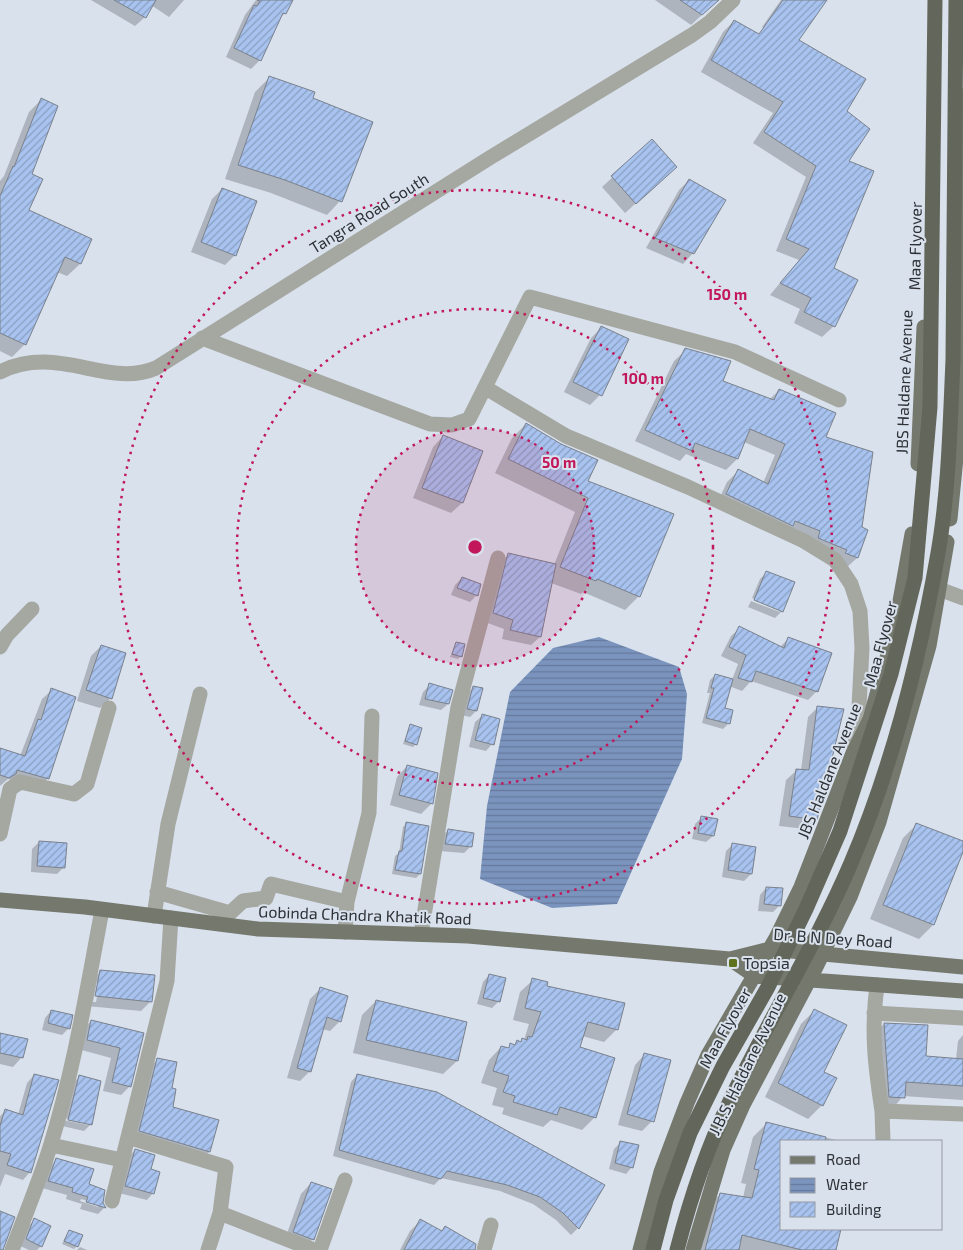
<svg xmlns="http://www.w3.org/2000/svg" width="963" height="1250" viewBox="0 0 963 1250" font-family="'Exo 2',sans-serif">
	<defs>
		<pattern id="water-rules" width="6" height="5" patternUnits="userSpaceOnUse" patternTransform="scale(1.25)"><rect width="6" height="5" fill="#7b94be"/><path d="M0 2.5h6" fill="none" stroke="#65799b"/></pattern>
		<pattern id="building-hatch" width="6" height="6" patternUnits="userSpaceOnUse" patternTransform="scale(1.25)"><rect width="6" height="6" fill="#a8c3ef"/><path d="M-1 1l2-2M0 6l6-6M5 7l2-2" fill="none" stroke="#899fc2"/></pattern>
	</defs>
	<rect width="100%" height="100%" fill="#d9e1ed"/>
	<path fill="url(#water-rules)" d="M599,637L679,667L687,694L682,759L617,904L552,908L480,879L487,806L510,692L553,648Z"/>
	<path fill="#0003" fill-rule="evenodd" d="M91,0H184L169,17L151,5L145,17L135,26Z
		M256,0H291L285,13L279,19L260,60L251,69L226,57L245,15Z
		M655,0H718L691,25Z
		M781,0H825L790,45L762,27Z
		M734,21L845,111L847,162L833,268L856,281L834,326L822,337L794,323L800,309L770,295L799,260L776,251L806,177L753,143L773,113L701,72L723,32Z
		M269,78L311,99L340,201L327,215L271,193L225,179L255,92Z
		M41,100L30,175L28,211L91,240L80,264L67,276L57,272L25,344L12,357L0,351V181L4,176L29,112Z
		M652,141L665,177L625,213L602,187Z
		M689,180L693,253L683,264L646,248L679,190Z
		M222,189L235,255L225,265L191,252L212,199Z
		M602,327L600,395L590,405L564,392L591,338Z
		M686,350L721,381L769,400L779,390L825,437L861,528L867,530L857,558L845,569L716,506L727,482L738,471L763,483L775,455L744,442L737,459L726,470L686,454L680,461L635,441L674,361Z
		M526,424L587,481L639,596L625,610L583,592L581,594L551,583L540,637L531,645L502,639L504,629L485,622L500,563L509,554L554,565L575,512L495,473L512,438Z
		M443,436L482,452L462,503L451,513L413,498L433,447Z
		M767,572L782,611L775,618L748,607L751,601L780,612V609L752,598L760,579Z
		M462,578L477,595L470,602L451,595L455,585Z
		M740,628L779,648L788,639L817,691L808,700L751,681L742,691L729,686L723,709L728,724L723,729L702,723L710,693H707L710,680L715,675L732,680L738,664L721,656L731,636Z
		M456,643L461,656L458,659L450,657Z
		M101,646L111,698L100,708L77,701L91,656Z
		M430,685L448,704L441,710L419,705L423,692Z
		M474,687L476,711L470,717L461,715L467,694Z
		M52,690L48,778L39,788L8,779L0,786V749L20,756L42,699Z
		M818,707L816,819L806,829L779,826L786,780L797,770H801L808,717Z
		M482,716L492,744L486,751L469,747L475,722Z
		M410,725L416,744L413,747L403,744Z
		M407,766L432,803L421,814L390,805L397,777Z
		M702,817L713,836L706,842L692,839L695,824Z
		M407,823L420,874L416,878L392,874L395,856L399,853L403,827Z
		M917,824L963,843V849L933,925L919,939L870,919L903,838Z
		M448,830L471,846L464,853L439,851L441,837Z
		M39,842L64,867L57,874L31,872L32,849Z
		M733,844L755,848L751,874L744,881L722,877L726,851Z
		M766,888L780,905L773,912L758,911L760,895Z
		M101,971L151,1001L141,1011L86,1006L90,982ZM97,981H100L96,1002H93Z
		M489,975L499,1001L492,1008L477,1004L483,982Z
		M533,980L617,1029L604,1042L582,1036L578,1048L595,1117L582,1130L551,1120L543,1127L502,1114L504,1108L492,1105L497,1088L481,1083L489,1060L501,1047L507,1049L524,1040L529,1024L513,1020L520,992Z
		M320,989L340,1021L330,1031L322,1029L310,1071L300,1081L287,1078L310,999Z
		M376,1001L457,1061L443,1074L353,1053L362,1015Z
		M815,1010L822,1072V1105L808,1119L765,1097L801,1024Z
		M51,1011L69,1028L62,1035L42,1030L45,1018Z
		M91,1021L143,1034L130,1086L121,1095L103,1091L111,1058L78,1049L82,1030Z
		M884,1024L927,1027L925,1057L956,1059L958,1041L963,1035V1100L903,1096L890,1112L870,1038Z
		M0,1034L22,1057L13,1067L0,1064Z
		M645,1054L652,1121L642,1131L618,1125L635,1065Z
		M158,1059L171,1108L209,1152L201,1160L132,1139L149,1068Z
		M34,1075L30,1172L23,1180L5,1174L0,1187V1116L6,1111L18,1115L27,1083Z
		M357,1075L603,1185L578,1228L571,1235L556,1220L533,1204L500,1191L441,1178L434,1185L333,1156L351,1082Z
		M79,1077L91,1124L84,1131L62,1126L63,1120L88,1125V1123L64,1118L73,1083Z
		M767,1123L840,1141H782V1229H840L835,1250H696L707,1208L720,1194L743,1198L746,1184L741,1183L753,1137Z
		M621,1142L632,1167L626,1174L609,1169L614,1149Z
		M135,1150L150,1170L153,1193L147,1200L119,1193L128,1157Z
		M57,1159L88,1185L102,1203L104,1208L98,1214L80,1209L82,1204L66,1199L67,1195L42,1188L50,1166ZM81,1199L98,1204V1207L80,1201Z
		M311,1183L313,1239L302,1249L284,1242L301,1194Z
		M35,1220L41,1246L37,1250H29L20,1246L28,1226Z
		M420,1221L441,1232L445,1227L475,1250H400L410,1231Z
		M69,1231L77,1246L74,1249L62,1244Z
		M80,1247L87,1250H77Z"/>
	<path fill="url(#building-hatch)" stroke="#7a818c" d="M114,0H156L146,18Z
		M257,0H293L286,14L283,13L261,61L234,48L254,5L257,6L260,1Z
		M680,0H719L702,15Z
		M783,0H827L799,40L866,79L847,111L870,129L849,161L874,171L834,268L858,280L835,327L804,312L811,298L780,283L809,249L786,239L816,166L764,132L783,102L711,60L734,20L759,34Z
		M269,76L315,92L313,98L373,122L342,202L285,180L238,165Z
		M41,98L58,106L32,174L43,179L29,210L92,239L81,264L65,257L26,345L0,333V196L13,166L14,167Z
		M652,139L677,167L636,204L611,176Z
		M689,179L726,200L694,254L655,238Z
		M222,188L257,201L236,256L201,242Z
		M601,326L629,339L602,396L573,382Z
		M685,348L731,361L723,381L774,400L779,389L836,413L826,437L873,452L862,527L868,530L858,558L845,553L847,550L818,538L820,531L795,521L793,526L726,494L738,469L768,484L785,444L750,429L738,459L695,443L692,451L645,430Z
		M526,423L561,444L598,460L588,481L674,514L640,597L597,579L596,581L560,567L588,498L508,459Z
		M443,435L483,451L463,503L422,488Z
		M508,553L556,564L541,637L510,630L513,620L493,613Z
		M766,571L795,582L783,612L754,600Z
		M462,577L481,584L478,596L457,588Z
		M739,626L784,648L788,637L832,653L818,692L756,671L752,682L738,678L746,655L729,647Z
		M456,642L465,644L462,657L452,654Z
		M101,645L126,653L112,699L86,690Z
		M715,674L733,679L725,708L733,710L730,724L706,718L714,688H711Z
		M429,683L453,690L449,704L425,699Z
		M473,686L483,688L477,711L467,709Z
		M51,688L76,697L49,779L17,770L16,774L9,778L0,775V748L25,756L38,719L41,720Z
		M817,706L844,709L817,820L789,816L796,769L809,770Z
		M482,714L500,719L494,745L475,740Z
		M410,724L422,728L417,745L405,741Z
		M407,765L438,773L433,804L399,795Z
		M701,816L718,819L714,836L698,833Z
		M406,822L429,826L421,874L395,870L399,851H402Z
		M916,823L963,841V852L934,925L883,905Z
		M448,829L474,833L472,847L445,844Z
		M39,841L67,843L65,868L37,866Z
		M732,843L756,847L752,874L728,870Z
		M766,887L783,888L781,906L764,904Z
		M100,970L155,975L152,1002L95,996Z
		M489,974L506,978L500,1002L483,998Z
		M532,978L548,982L547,986L625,1003L618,1030L588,1022L580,1047L615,1058L596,1118L560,1107L557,1115L513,1102L515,1096L503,1092L509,1076L493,1071L501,1046L509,1048L510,1043L515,1045L517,1040L521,1042L522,1038L527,1040L528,1036L532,1037L541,1012L525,1008Z
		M320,987L348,996L341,1022L327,1017L311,1072L297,1068Z
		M376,1000L467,1022L458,1061L366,1040Z
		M814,1009L847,1025L824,1072L837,1078L823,1106L778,1083Z
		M51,1010L73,1015L70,1029L48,1023Z
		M91,1020L144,1033L131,1087L112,1082L120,1048L87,1040Z
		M884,1023L928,1025L926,1056L963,1059V1086L906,1082L905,1098L889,1097Z
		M0,1033L28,1039L23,1058L0,1053Z
		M644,1053L671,1060L654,1122L627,1114Z
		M157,1058L177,1062L172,1088L176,1089L173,1107L219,1120L210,1152L139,1131Z
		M34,1074L59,1080L31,1173L7,1165L11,1154L0,1151V1126L5,1109L23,1115Z
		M357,1074L437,1092L605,1185L579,1229L563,1213L540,1197L507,1185L447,1171L441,1179L339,1150Z
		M79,1075L101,1081L92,1125L68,1120Z
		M766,1122L826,1137L825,1141H782V1229H841L836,1250H802L742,1235L739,1250H705L720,1193L752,1198L759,1170L754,1169Z
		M620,1141L639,1145L633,1168L615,1163Z
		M135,1149L155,1155L151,1169L160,1172L154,1194L125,1186Z
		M56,1158L94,1169L89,1184L105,1190L103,1203L106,1208L86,1202L88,1197L72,1192L73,1188L48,1181Z
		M311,1182L332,1189L314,1240L293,1232Z
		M0,1211L15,1217L3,1250H0Z
		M34,1218L51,1226L42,1247L26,1239Z
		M420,1219L442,1231L445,1226L476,1244L475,1250H404Z
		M69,1230L83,1235L78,1247L64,1241Z"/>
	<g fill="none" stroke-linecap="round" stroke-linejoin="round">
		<path stroke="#a5a7a1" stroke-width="15" d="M202,338L430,424L452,425L469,419L530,297L735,352L839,400
			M0,372C58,343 107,389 156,368L491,157L692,35L710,22L733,0
			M486,388L566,436L688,487L804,541L835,560L851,584L860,611L862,648L859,707L854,749
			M939,589L963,598
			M0,647L7,635L32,609
			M0,834L10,789L20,782L74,794L87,784L109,708
			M157,892L230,913L243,901L266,898L271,884L347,902
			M154,916L168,824L200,694
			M345,932L347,902L369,813L372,716
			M421,934L458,707L498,558
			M877,985C871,1032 875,1065 882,1111L963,1114
			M874,1013L963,1018
			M882,1111L883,1141
			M128,1137L226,1167L220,1213L208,1250
			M51,1145L122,1160
			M112,1201L167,981L171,918
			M220,1213L314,1250
			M12,1250C25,1216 39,1182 50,1147C74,1070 87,989 102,910
			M320,1250L345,1180
			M484,1250L491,1225"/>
		<path stroke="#74786d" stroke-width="15" d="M918,464L924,327
			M950,519L960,417L963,96
			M0,900L85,907L258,929L468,936L730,959L770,949L963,967
			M730,959L755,976L963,991
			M640,1250L661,1172L687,1103L708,1055L776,938L801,887L853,753L870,719L895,629L912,534
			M693,1250L723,1150L743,1105L816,967L850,897L879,822L929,646L947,542"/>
		<path stroke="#63665a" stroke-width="15" d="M653,1250L666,1200L690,1133L723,1066L768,987L806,909L840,831L891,674L915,578L930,407L935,0
			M677,1250C690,1200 706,1150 729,1103C767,1022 816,945 851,863C892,767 920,656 938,553C949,490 950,424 953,360L956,0"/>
	</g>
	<circle cx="475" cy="547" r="119" fill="#c2185b" fill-opacity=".12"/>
	<g fill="none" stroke="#c2185b" stroke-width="2.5" stroke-dasharray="2.5 5">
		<circle cx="475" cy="547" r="119"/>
		<circle cx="475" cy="547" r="238"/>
		<circle cx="475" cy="547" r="357"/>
	</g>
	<rect fill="#61721f" stroke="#d9e1ed" stroke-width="2" x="728" y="958" width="10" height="10" rx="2.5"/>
	<g text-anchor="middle" stroke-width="4" stroke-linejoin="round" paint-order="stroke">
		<g font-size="16" fill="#2e3136" stroke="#d9e1ed">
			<text transform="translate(369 213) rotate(-32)" y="6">Tangra Road South</text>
			<text transform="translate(915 246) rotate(-89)" y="6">Maa Flyover</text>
			<text transform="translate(904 382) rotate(-88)" y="6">JBS Haldane Avenue</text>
			<text transform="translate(880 644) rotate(-75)" y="6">Maa Flyover</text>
			<text transform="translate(829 771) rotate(-68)" y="6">JBS Haldane Avenue</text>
			<text transform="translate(365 915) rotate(2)" y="6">Gobinda Chandra Khatik Road</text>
			<text transform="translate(833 938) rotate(4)" y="6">Dr. B N Dey Road</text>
			<text transform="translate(725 1028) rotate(-61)" y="6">Maa Flyover</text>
			<text transform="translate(747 1064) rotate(-64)" y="6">J.B.S. Haldane Avenue</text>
		</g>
		<g font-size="16" fill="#2e3136" stroke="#d9e1ed" text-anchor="start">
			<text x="743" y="969">Topsia</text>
		</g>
	</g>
	<circle cx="475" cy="547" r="8" fill="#c2185b" stroke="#d9e1ed" stroke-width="2.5"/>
	<g font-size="15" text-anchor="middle" font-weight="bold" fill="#c2185b" stroke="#d9e1ed" stroke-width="4" stroke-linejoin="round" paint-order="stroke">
		<text x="727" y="300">150 m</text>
		<text x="643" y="384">100 m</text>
		<text x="559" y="468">50 m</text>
	</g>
	<rect x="780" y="1140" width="162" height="90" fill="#d9e1ed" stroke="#959ba4"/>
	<rect x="790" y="1156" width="25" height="8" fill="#74786d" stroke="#959ba4"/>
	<text x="826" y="1165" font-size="15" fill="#2e3136">Road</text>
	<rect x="790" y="1178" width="25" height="15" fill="url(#water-rules)" stroke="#959ba4"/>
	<text x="826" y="1190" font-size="15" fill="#2e3136">Water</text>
	<rect x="790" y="1202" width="25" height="15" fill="url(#building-hatch)" stroke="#959ba4"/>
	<text x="826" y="1215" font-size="15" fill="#2e3136">Building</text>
</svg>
